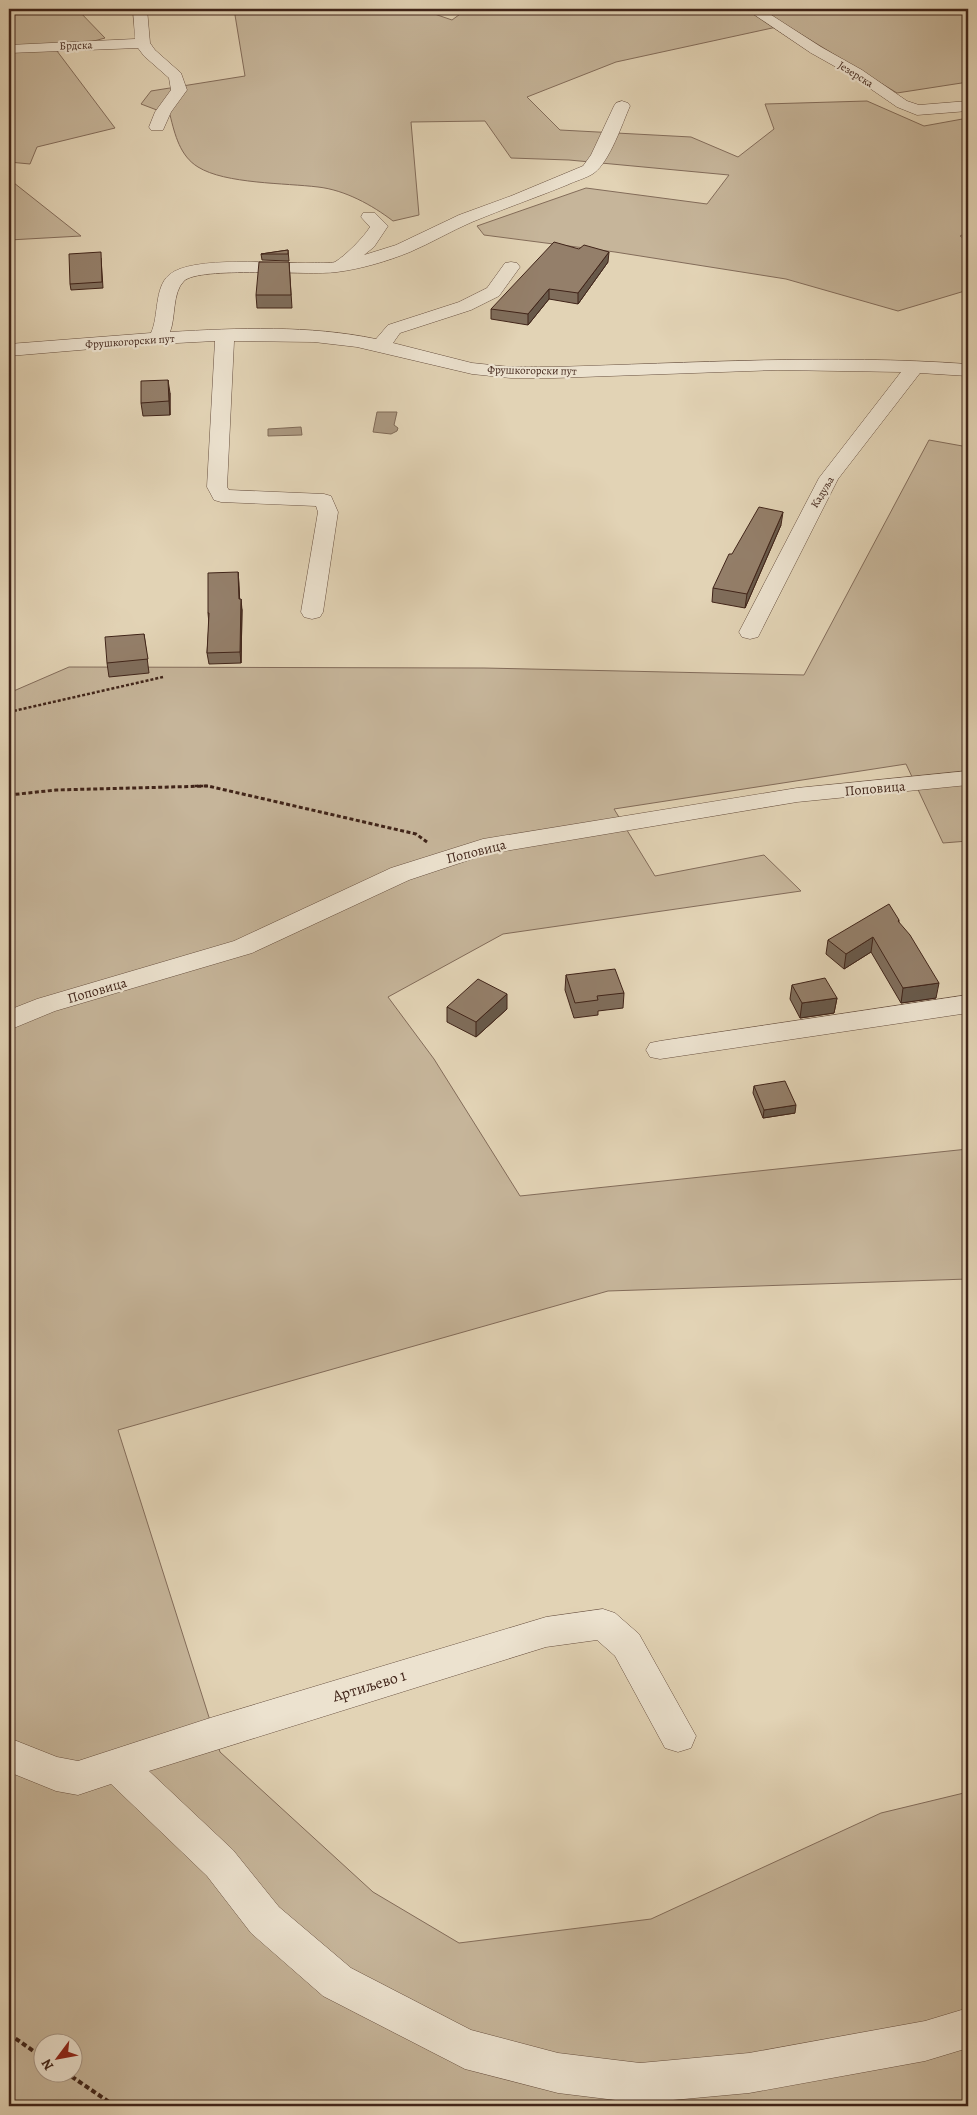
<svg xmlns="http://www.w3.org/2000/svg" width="977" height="2115" viewBox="0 0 977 2115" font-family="Alegreya,serif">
	<rect width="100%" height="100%" fill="#e2d3b5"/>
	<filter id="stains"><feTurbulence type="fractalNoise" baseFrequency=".004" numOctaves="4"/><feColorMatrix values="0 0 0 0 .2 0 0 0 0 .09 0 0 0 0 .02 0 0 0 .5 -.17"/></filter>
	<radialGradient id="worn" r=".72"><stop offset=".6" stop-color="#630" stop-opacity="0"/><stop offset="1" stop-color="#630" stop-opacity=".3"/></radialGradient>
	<path fill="#c6b59a" stroke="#836c5a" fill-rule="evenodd" d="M9,9H77L105,38L57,51L115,128L37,147L30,164L9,162V81H12L9,75Z
		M234,9H420L452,20L467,9H968V82L897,93L786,25L616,62L527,97L560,130L691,137L738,157L774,129L765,104L867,101L924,126L968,118V232L960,236L968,241V290L898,311L786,279L615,252L484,235L477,226L586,188L707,204L729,175L569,160L511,158L485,121L411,122L419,215L393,221C372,205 345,190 318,187C286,183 225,184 198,167C180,156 175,135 170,115L141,104L151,91L245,76Z
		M9,179L81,236L9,240Z
		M929,440L968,447V841L943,843L906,764L614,809L655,876L764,855L801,891L503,934L388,997L434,1059L520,1196L968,1149V1279L608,1291L118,1430L220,1752L373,1892L459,1943L651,1919L881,1813L968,1792V2106H9V693L69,667L484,668L804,675ZM42,2042H72V2072H42Z"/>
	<path fill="#ab9880" stroke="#806a57" d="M377,412H397L394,425L398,428L397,431L391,434L373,432Z
		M301,427L302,435L268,436V429Z"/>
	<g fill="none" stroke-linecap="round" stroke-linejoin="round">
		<defs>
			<path id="minor" d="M133,9H147L150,43L155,50L181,73L187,90L171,112L163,130H151L149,127L155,112L171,90L169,78L144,56L138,48L9,53V45L135,39Z
				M746,9H762L821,47L862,70L907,101L919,105L968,101V111L917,115L897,107L852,76L811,53Z
				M622,101L628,103L630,106C622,124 610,161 594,173C587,178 575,181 567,185C535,198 503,209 472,222C451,231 431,243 410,252C388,261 361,269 337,272C308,276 200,266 184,281C172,293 176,317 170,332C237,328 310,325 376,339L388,325L459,302L487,288L505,263L511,262L517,263L520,267L499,296L471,310L400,333L393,343L472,363L511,367H554C692,363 830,354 968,364V376L920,373L838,479L758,637L750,639L742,637L739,632L819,478L901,372L778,370L554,378H511L472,374L357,347L314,342L234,341L227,487L229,490L324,494L331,496L338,512L323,612L320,617L312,619L304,617L301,612L318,512L316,506L221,502L214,500L207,487L215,341L139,345L9,356V344L151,333C159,316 154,288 169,275C191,255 280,264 312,263C318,262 330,264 335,262C345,256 364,237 370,227L361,217L363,213H375L388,226L374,247L364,255L396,245L459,215L511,196L583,166L591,155L614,106L616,103Z
				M968,771V785L797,802L487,854L409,880L252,953L55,1011L9,1030V1010L37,999L234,941L391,868L483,839L797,788Z
				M968,995V1013L660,1059L650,1057L646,1050L650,1043L660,1041Z
				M603,1609L615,1613L639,1634L696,1736L691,1748L678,1752L665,1748L615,1656L597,1640L546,1647L149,1771L233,1850L279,1907L351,1968L471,2030L558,2053L640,2063L749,2053L925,2021L968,2008V2048L925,2061L749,2093L640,2103L558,2093L465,2069L323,1996L251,1933L207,1876L111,1784L78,1795L56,1791L9,1772V1738L57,1757L78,1761L210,1718L546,1617Z"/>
		</defs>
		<use href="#minor" stroke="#685040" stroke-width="1"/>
		<path stroke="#402419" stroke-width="2.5" stroke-dasharray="3 2" stroke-linecap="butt" d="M9,712L163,677
			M195,786H209"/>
		<path stroke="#402419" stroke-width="3" stroke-dasharray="4 2.5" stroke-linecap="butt" d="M9,795L56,790L208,786L416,834L427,842"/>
		<path stroke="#402419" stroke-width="4" stroke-dasharray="5 3" stroke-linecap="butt" d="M9,2034L42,2057
			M65,2072L115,2106"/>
		<use href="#minor" fill="#ece2cf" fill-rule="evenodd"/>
	</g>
	<path fill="#7f6d5b" stroke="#402419" d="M288,250L289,261L262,260L261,254Z
		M101,258L103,288L71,290L70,284Z
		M289,262L292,308H257L256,295Z
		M608,262L578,304L549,299L528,325L491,319V309Z
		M170,393V415L143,416L141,403Z
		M781,525L745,608L712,602L713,588Z
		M238,572L239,599L242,610L241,663L209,664L207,653L209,624L208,613Z
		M144,634L149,673L109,677L107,663Z
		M899,920V923L936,998L901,1003L871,952L844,969L826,954L828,940Z
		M566,975L624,993L623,1008L598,1011V1015L574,1018L565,990Z
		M792,985L837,998L834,1013L800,1018L790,999Z
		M447,1007L507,1009L476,1037L447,1022Z
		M754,1086L795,1113L763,1118L753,1093Z"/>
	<path fill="#68594a" stroke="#402419" d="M609,252L608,262L578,304V293Z
		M549,289V299L528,325V314Z
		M168,380L170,393V415L169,401Z
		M783,512L781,525L745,608L747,594Z
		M238,572L239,583L240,610L239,599Z
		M241,599L242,610L241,663L240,652Z
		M873,937L871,952L844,969L846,954Z
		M939,983L936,998L901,1003L903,988Z
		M507,994V1009L476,1037V1022Z
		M837,998L834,1013L800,1018L802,1003Z
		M796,1105L795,1113L763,1118L764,1110Z"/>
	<path fill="#947f6a" stroke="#402419" d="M554,242L579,249L584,245L609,252L578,293L549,289L528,314L491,309Z
		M288,250V254H261Z
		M101,252L102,282L70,284L69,254Z
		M259,262H289L291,295H256Z
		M168,380L169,401L141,403V381Z
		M759,507L783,512L747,594L713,588L729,554H732Z
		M238,572L239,599H241L240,652L207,653L209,613H208V573Z
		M144,634L148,659L107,663L105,637Z
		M889,904L899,920L898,921L910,935L939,983L903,988L873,937L846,954L828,940Z
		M615,969L624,993L597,996L598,1000L575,1003L566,975Z
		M825,978L837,998L802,1003L792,985Z
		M478,979L507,994L476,1022L447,1007Z
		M785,1081L796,1105L764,1110L754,1086Z"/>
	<g text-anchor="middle" stroke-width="4.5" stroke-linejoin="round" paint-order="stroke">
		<g font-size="11" fill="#402419" stroke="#ece2cf">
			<text transform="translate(76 45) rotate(-2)" y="4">Брдска</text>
			<text transform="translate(856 74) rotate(32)" y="4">Језерска</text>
			<text transform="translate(130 341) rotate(-4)" y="4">Фрушкогорски пут</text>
			<text transform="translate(532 370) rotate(1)" y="4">Фрушкогорски пут</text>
			<text transform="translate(822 492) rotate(-59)" y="4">Кадуља</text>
		</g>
		<g font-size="14" fill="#402419" stroke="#ece2cf">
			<text transform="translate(875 788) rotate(-5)" y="5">Поповица</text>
			<text transform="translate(476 851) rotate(-14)" y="5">Поповица</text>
			<text transform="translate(97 990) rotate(-16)" y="5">Поповица</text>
		</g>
		<g font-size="16" fill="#402419" stroke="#ece2cf">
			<text transform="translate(369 1685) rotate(-17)" y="6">Артиљево 1</text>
		</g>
	</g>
	<rect width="977" height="2115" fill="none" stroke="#e2d3b5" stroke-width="30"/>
	<rect x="10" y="10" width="957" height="2095" fill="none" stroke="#402419" stroke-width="2.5"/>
	<rect x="15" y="15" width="947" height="2085" fill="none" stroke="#402419"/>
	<g transform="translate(58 2058) rotate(238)"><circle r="24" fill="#ece2cf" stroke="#a79686"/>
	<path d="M0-4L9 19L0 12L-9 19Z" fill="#8f2418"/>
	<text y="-8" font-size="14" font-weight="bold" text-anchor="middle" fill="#402419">N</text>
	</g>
	<rect width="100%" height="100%" filter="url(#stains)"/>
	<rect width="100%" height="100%" fill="url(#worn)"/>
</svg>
